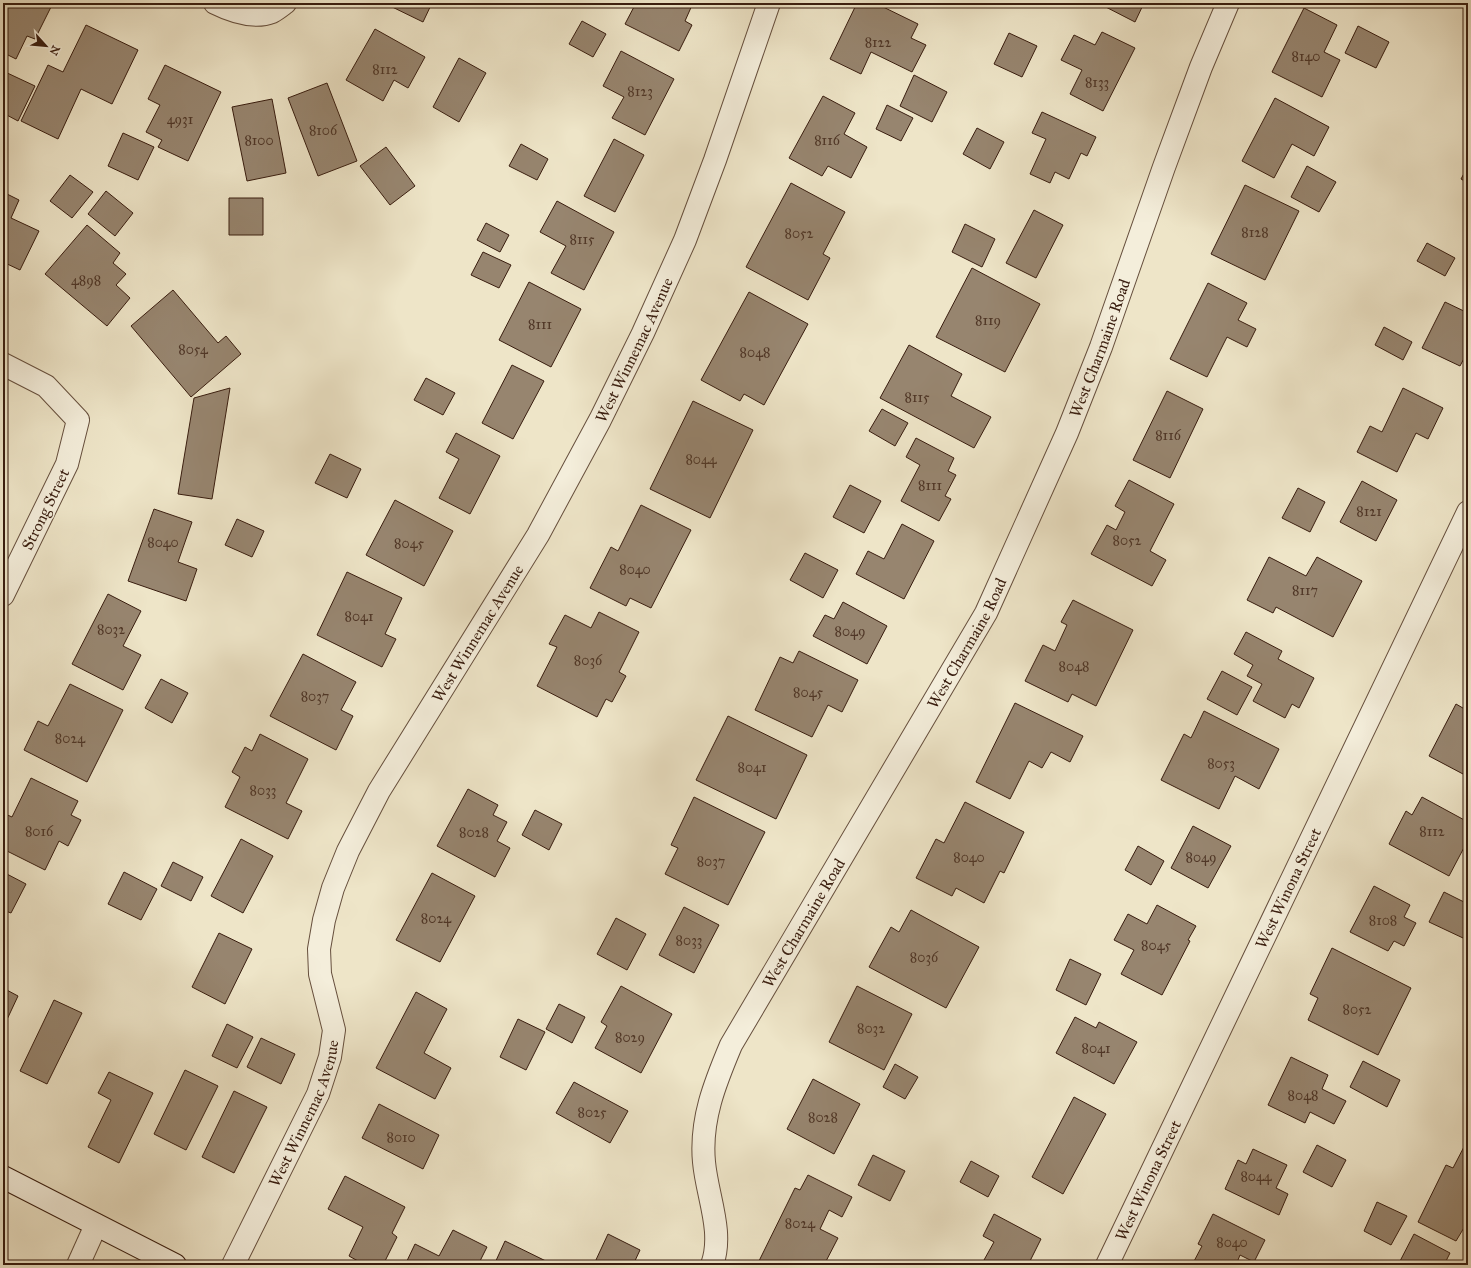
<svg xmlns="http://www.w3.org/2000/svg" width="1471" height="1268" viewBox="0 0 1471 1268" font-family="'IM FELL Great Primer',serif">
	<rect width="100%" height="100%" fill="#eee5c8"/>
	<filter id="stains"><feTurbulence type="fractalNoise" baseFrequency=".005" numOctaves="4"/><feColorMatrix values="0 0 0 0 .2 0 0 0 0 .09 0 0 0 0 .02 0 0 0 .5 -.17"/></filter>
	<radialGradient id="worn" r=".72"><stop offset=".6" stop-color="#630" stop-opacity="0"/><stop offset="1" stop-color="#630" stop-opacity=".3"/></radialGradient>
	<path fill="#97856f" stroke="#391d0f" d="M3,3H49L52,5L35,39L27,36L16,59L4,53L3,55Z
		M384,3H432L423,22Z
		M636,3H693L685,21L692,25L679,51L625,24Z
		M857,3H875L918,24L911,38L926,45L912,72L871,52L861,74L830,59Z
		M1098,3H1144L1135,22Z
		M1304,8L1337,25L1324,52L1340,60L1322,97L1272,72Z
		M582,21L606,34L593,57L569,44Z
		M86,25L138,50L112,104L81,89L58,139L21,121L48,65L63,72Z
		M1358,26L1389,42L1376,68L1345,53Z
		M375,29L425,57L408,88L394,80L383,101L346,80Z
		M1102,32L1135,48L1103,111L1070,94L1082,70L1061,60L1074,35L1095,45Z
		M1009,33L1037,46L1022,77L994,64Z
		M621,51L674,79L645,135L612,118L624,97L603,86Z
		M459,58L486,73L459,122L433,107Z
		M165,65L221,92L188,161L158,147L162,140L146,132L160,105L148,99Z
		M3,71L35,86L18,121L3,113Z
		M914,75L947,92L932,122L900,106Z
		M327,83L357,161L318,176L288,98Z
		M823,96L855,113L844,134L867,147L851,178L828,166L822,176L789,158Z
		M1275,98L1329,127L1314,156L1292,144L1274,178L1242,161Z
		M272,99L286,173L247,181L232,107Z
		M887,105L913,118L901,141L876,129Z
		M1042,112L1096,137L1087,156L1081,153L1069,179L1055,172L1050,183L1030,174L1046,139L1032,133Z
		M977,128L1004,142L990,169L963,154Z
		M123,133L154,147L138,180L108,166Z
		M614,139L644,155L615,212L584,196Z
		M521,144L548,159L537,180L509,166Z
		M386,147L415,186L390,205L360,166Z
		M1307,166L1336,182L1319,212L1291,197Z
		M1468,166V183L1461,179Z
		M70,175L93,192L72,218L50,201Z
		M791,183L845,212L823,254L830,258L808,300L746,267Z
		M1245,185L1299,211L1265,280L1211,254Z
		M106,191L133,213L115,236L88,214Z
		M3,192L19,200L11,218L39,231L20,270L3,262Z
		M229,198H263V235H229Z
		M557,201L614,232L584,290L551,273L566,246L540,232Z
		M1034,210L1063,225L1036,278L1006,263Z
		M486,223L509,235L500,252L477,240Z
		M965,224L995,239L982,267L952,252Z
		M87,225L120,253L113,263L126,274L116,285L130,298L107,326L45,274Z
		M1427,243L1455,258L1445,276L1417,261Z
		M483,252L511,265L499,288L471,275Z
		M972,268L1040,304L1005,372L936,337Z
		M529,282L581,309L551,367L499,340Z
		M1208,283L1247,303L1238,320L1256,329L1247,347L1227,337L1207,377L1170,359Z
		M173,290L218,343L226,336L241,354L191,397L131,326Z
		M749,292L808,324L764,405L744,394L740,401L701,380Z
		M1445,302L1468,313V351L1460,366L1422,348Z
		M1384,327L1412,342L1403,360L1375,345Z
		M909,345L962,374L951,396L991,417L974,448L880,398Z
		M512,365L544,381L513,439L482,423Z
		M426,378L455,393L443,415L414,400Z
		M230,388L212,499L178,494L194,398Z
		M1403,388L1443,408L1428,439L1416,433L1397,472L1357,452L1370,426L1382,432Z
		M1167,391L1203,409L1170,478L1133,460Z
		M693,401L753,430L710,518L650,489Z
		M882,409L908,423L895,446L869,431Z
		M456,433L500,456L470,514L439,498L459,459L446,452Z
		M916,438L954,458L948,471L956,475L945,496L951,499L939,521L901,501L920,465L906,457Z
		M330,454L361,469L347,498L315,483Z
		M1129,480L1174,504L1150,551L1166,560L1152,586L1091,554L1107,525L1116,530L1125,512L1115,506Z
		M1362,481L1397,500L1376,541L1340,522Z
		M850,485L881,501L864,533L833,517Z
		M1298,488L1325,502L1310,532L1282,518Z
		M395,500L453,531L424,586L366,555Z
		M641,505L691,530L651,608L630,598L626,606L590,588L611,547L618,551Z
		M154,509L192,522L178,562L197,569L186,601L128,581Z
		M237,519L264,531L252,557L225,545Z
		M902,524L934,541L904,599L856,574L868,551L884,559Z
		M805,553L838,570L823,598L790,580Z
		M1269,557L1306,576L1317,557L1362,581L1333,637L1276,607L1273,613L1247,600Z
		M347,572L402,598L385,634L396,639L382,667L317,635Z
		M108,594L141,611L123,646L141,655L123,690L72,664Z
		M1073,600L1133,630L1096,706L1072,694L1068,702L1025,681L1043,645L1055,651L1067,625L1061,622Z
		M843,602L887,626L867,664L813,636L825,615L834,619Z
		M599,612L639,632L619,672L626,676L612,702L606,699L597,717L537,686L557,647L549,644L565,615L591,628Z
		M1246,632L1282,651L1278,659L1314,678L1299,708L1292,704L1285,718L1253,701L1262,684L1247,676L1253,665L1234,654Z
		M799,651L858,680L842,712L828,705L812,737L755,710L780,657L793,663Z
		M303,654L356,682L341,710L353,716L336,750L270,716Z
		M1222,671L1252,687L1237,715L1207,699Z
		M161,679L188,693L172,723L145,708Z
		M70,684L123,710L87,782L24,750L38,721L48,726Z
		M1015,703L1083,736L1070,762L1051,752L1042,768L1029,761L1010,799L976,782Z
		M1456,704L1468,711V765L1463,774L1429,756Z
		M1204,711L1279,749L1259,789L1235,776L1219,809L1161,780L1184,734L1191,738Z
		M728,716L807,755L776,819L696,780Z
		M260,734L308,759L286,803L302,811L288,839L225,807L240,777L232,772L245,747L252,751Z
		M31,778L78,801L71,815L81,820L68,846L59,841L45,870L3,849V813L12,817Z
		M468,789L498,805L493,815L507,822L497,841L510,848L495,877L437,846Z
		M694,797L765,832L728,905L665,874L678,848L671,845Z
		M1422,797L1468,822V840L1449,876L1389,844L1406,811L1412,815Z
		M965,802L1024,832L1004,873L1000,871L984,903L956,888L952,896L916,878L936,839L944,843Z
		M535,810L562,824L549,850L522,835Z
		M1193,826L1231,846L1208,888L1171,868Z
		M241,839L273,856L243,913L211,896Z
		M1138,846L1164,861L1151,885L1125,870Z
		M173,862L203,877L191,901L161,886Z
		M3,872L26,884L11,913L3,910Z
		M124,872L157,889L141,920L108,904Z
		M432,873L475,896L440,962L396,940Z
		M1374,886L1410,905L1404,917L1416,923L1404,946L1394,941L1388,951L1350,932Z
		M1444,892L1468,904V928L1463,938L1429,922Z
		M1157,905L1196,926L1188,940L1190,941L1162,995L1121,974L1134,950L1114,940L1128,914L1147,924Z
		M684,907L719,925L694,973L659,955Z
		M911,910L979,947L946,1008L869,967L891,927L899,932Z
		M616,918L646,934L627,970L597,954Z
		M219,933L252,949L225,1004L192,987Z
		M1332,948L1411,988L1378,1055L1308,1020L1318,998L1310,994Z
		M1070,959L1101,974L1086,1005L1056,990Z
		M621,986L672,1014L641,1073L595,1048L607,1026L601,1022Z
		M857,986L912,1014L884,1070L829,1042Z
		M3,988L18,996L3,1028Z
		M416,992L447,1009L424,1053L451,1068L435,1099L376,1068Z
		M54,1000L82,1013L47,1084L20,1071Z
		M559,1004L585,1017L572,1043L546,1029Z
		M1075,1017L1096,1028L1099,1022L1137,1042L1114,1084L1056,1053Z
		M518,1019L545,1032L526,1070L500,1057Z
		M227,1024L253,1037L237,1068L212,1056Z
		M261,1038L295,1054L281,1084L247,1067Z
		M1291,1057L1328,1075L1322,1089L1346,1101L1334,1124L1310,1112L1305,1123L1268,1105Z
		M1363,1061L1400,1080L1387,1107L1350,1087Z
		M895,1064L918,1077L905,1099L883,1087Z
		M185,1070L218,1086L186,1150L154,1134Z
		M109,1072L153,1093L119,1163L88,1147L111,1100L98,1093Z
		M813,1079L860,1104L834,1154L787,1129Z
		M574,1082L628,1111L610,1143L556,1113Z
		M234,1091L267,1107L234,1173L202,1157Z
		M1074,1097L1106,1114L1063,1194L1032,1177Z
		M379,1104L439,1135L423,1169L362,1138Z
		M1467,1141L1468,1221L1456,1241L1418,1222L1446,1165L1453,1168Z
		M1317,1145L1346,1160L1332,1187L1303,1172Z
		M1253,1149L1287,1165L1276,1188L1288,1194L1279,1215L1225,1189L1238,1160L1246,1164Z
		M873,1155L905,1171L890,1201L858,1185Z
		M971,1161L999,1176L988,1197L960,1182Z
		M808,1175L852,1197L842,1217L829,1210L820,1229L838,1238L824,1265H762L758,1263L795,1188L800,1190Z
		M345,1176L405,1207L392,1233L397,1237L383,1265H365L349,1256L363,1227L328,1209Z
		M1377,1202L1407,1216L1391,1245L1364,1231Z
		M994,1214L1041,1239L1028,1265H994L984,1260L994,1242L983,1236Z
		M1213,1214L1265,1240L1254,1262L1240,1255L1236,1265H1192L1202,1246L1198,1244Z
		M453,1230L487,1247L478,1265H405L415,1244L439,1256Z
		M608,1234L640,1250L633,1265H601L595,1262Z
		M1414,1234L1450,1253L1444,1265H1398Z
		M505,1241L554,1265H494Z"/>
	<g fill="none" stroke-linecap="round" stroke-linejoin="round">
		<defs>
			<g id="street">
				<path d="M215,3C231,11 254,19 272,12C276,10 281,6 285,3"/>
				<path d="M3,364L46,386L78,420L67,464L3,595"/>
				<path d="M78,1265L96,1225"/>
				<path id="s1" d="M233,1265L318,1094L330,1057L334,1030L320,974L319,949L324,920L333,888L348,851L379,791L538,535L600,420L643,333L685,240L715,160L769,3"/>
				<path id="s2" d="M712,1265C724,1232 707,1196 704,1162C700,1120 715,1083 731,1045L986,613L1067,433L1101,347L1164,167L1201,67L1228,3"/>
				<path id="s3" d="M1107,1265L1468,512"/>
			</g>
			<path id="secondary" d="M3,1177L175,1265"/>
		</defs>
		<use href="#street" stroke="#664f3d" stroke-width="24"/>
		<use href="#secondary" stroke="#391d0f" stroke-width="24"/>
		<use href="#street" stroke="#f4eedb" stroke-width="22"/>
		<use href="#secondary" stroke="#f4eedb" stroke-width="22"/>
	</g>
	<g text-anchor="middle" stroke-width="3" stroke-linejoin="round" paint-order="stroke">
		<g font-size="14" fill="#503727">
			<text x="878" y="47">8122</text>
			<text x="1306" y="61">8140</text>
			<text x="385" y="74">8112</text>
			<text x="1097" y="87">8133</text>
			<text x="640" y="96">8123</text>
			<text x="180" y="124">4931</text>
			<text x="323" y="135">8106</text>
			<text x="259" y="145">8100</text>
			<text x="827" y="145">8116</text>
			<text x="1255" y="237">8128</text>
			<text x="799" y="238">8052</text>
			<text x="582" y="244">8115</text>
			<text x="86" y="285">4898</text>
			<text x="988" y="325">8119</text>
			<text x="540" y="329">8111</text>
			<text x="193" y="354">8054</text>
			<text x="755" y="357">8048</text>
			<text x="917" y="402">8115</text>
			<text x="1168" y="440">8116</text>
			<text x="701" y="464">8044</text>
			<text x="930" y="490">8111</text>
			<text x="1369" y="516">8121</text>
			<text x="1127" y="545">8052</text>
			<text x="163" y="547">8040</text>
			<text x="409" y="548">8045</text>
			<text x="635" y="574">8040</text>
			<text x="1305" y="595">8117</text>
			<text x="359" y="621">8041</text>
			<text x="111" y="634">8032</text>
			<text x="850" y="636">8049</text>
			<text x="588" y="665">8036</text>
			<text x="1074" y="671">8048</text>
			<text x="808" y="697">8045</text>
			<text x="315" y="701">8037</text>
			<text x="70" y="743">8024</text>
			<text x="1221" y="768">8053</text>
			<text x="752" y="772">8041</text>
			<text x="263" y="795">8033</text>
			<text x="39" y="836">8016</text>
			<text x="1432" y="836">8112</text>
			<text x="474" y="837">8028</text>
			<text x="969" y="862">8040</text>
			<text x="1201" y="862">8049</text>
			<text x="711" y="866">8037</text>
			<text x="436" y="923">8024</text>
			<text x="1383" y="925">8108</text>
			<text x="689" y="945">8033</text>
			<text x="1156" y="950">8045</text>
			<text x="924" y="962">8036</text>
			<text x="1357" y="1014">8052</text>
			<text x="871" y="1033">8032</text>
			<text x="630" y="1042">8029</text>
			<text x="1096" y="1053">8041</text>
			<text x="1303" y="1100">8048</text>
			<text x="592" y="1117">8025</text>
			<text x="823" y="1122">8028</text>
			<text x="401" y="1142">8010</text>
			<text x="1256" y="1181">8044</text>
			<text x="800" y="1228">8024</text>
			<text x="1232" y="1247">8040</text>
		</g>
		<g font-size="16" fill="#391d0f" stroke="#f4eedb">
			<text dy="6" stroke="none"><textPath href="#s2" startOffset="1016">West Charmaine Road</textPath></text>
			<text dy="6" stroke="none"><textPath href="#s1" startOffset="1020">West Winnemac Avenue</textPath></text>
			<text transform="translate(45 509) rotate(-64)" y="6">Strong Street</text>
			<text dy="6" stroke="none"><textPath href="#s1" startOffset="696">West Winnemac Avenue</textPath></text>
			<text dy="6" stroke="none"><textPath href="#s2" startOffset="692">West Charmaine Road</textPath></text>
			<text dy="6" stroke="none"><textPath href="#s3" startOffset="418">West Winona Street</textPath></text>
			<text dy="6" stroke="none"><textPath href="#s2" startOffset="368">West Charmaine Road</textPath></text>
			<text dy="6" stroke="none"><textPath href="#s1" startOffset="168">West Winnemac Avenue</textPath></text>
			<text dy="6" stroke="none"><textPath href="#s3" startOffset="94">West Winona Street</textPath></text>
		</g>
	</g>
	<rect width="1471" height="1268" fill="none" stroke="#eee5c8" stroke-width="16"/>
	<rect x="4" y="4" width="1463" height="1260" fill="none" stroke="#391d0f" stroke-width="2"/>
	<rect x="8" y="8" width="1455" height="1252" fill="none" stroke="#391d0f"/>
	<g transform="translate(46 46) rotate(117)" stroke="#f4eedb" stroke-width="3" paint-order="stroke">
	<path d="M0-3L7 15L0 10L-7 15Z" fill="#391d0f"/>
	<text y="-6" font-size="11" font-weight="bold" text-anchor="middle" fill="#391d0f">N</text>
	</g>
	<rect width="100%" height="100%" filter="url(#stains)"/>
	<rect width="100%" height="100%" fill="url(#worn)"/>
</svg>
